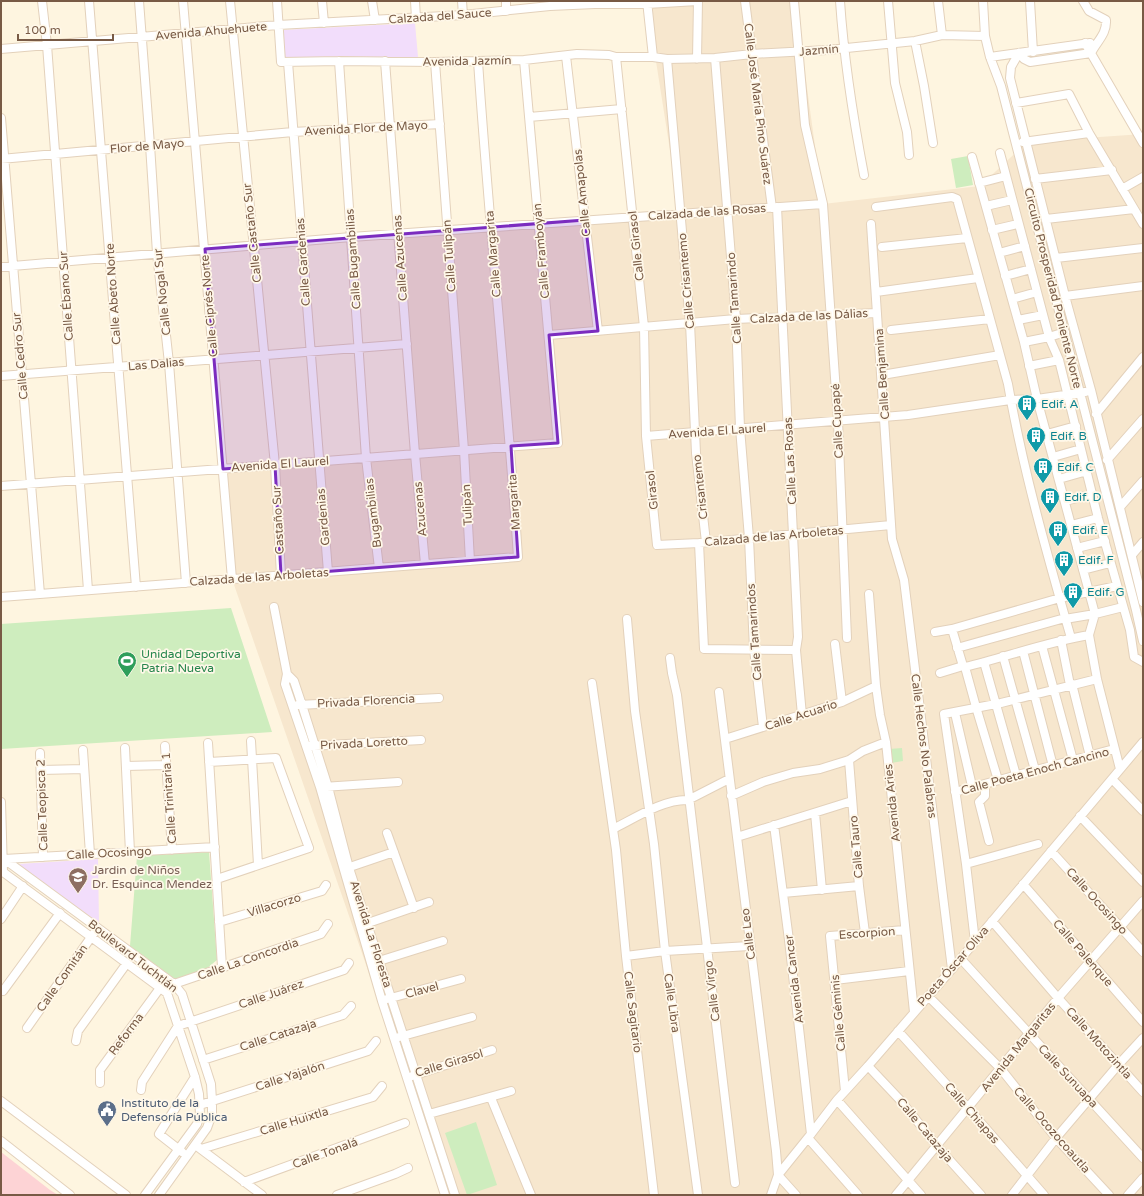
<svg xmlns="http://www.w3.org/2000/svg" width="1144" height="1196" viewBox="0 0 1144 1196" font-family="'Varela Round',sans-serif">
	<rect width="100%" height="100%" fill="#fef5e0"/>
	<path fill="#f7e7ce" d="M698,1H795L823,204L980,186L1027,142L1143,134V1195H446L232,579L223,469L415,454L398,233L680,214L647,4Z"/>
	<path fill="#f2ddfb" d="M415,23L418,57H284L282,30Z
		M98,859L99,923L18,864Z"/>
	<path fill="#fdd3d5" d="M1,1152L50,1190L58,1195H1Z"/>
	<path fill="#ceedbe" d="M968,156L973,185L956,188L951,159Z
		M231,608L272,732L1,749V624Z
		M902,748L903,761L891,763L889,749Z
		M209,852L217,960L206,969L175,979L130,946L137,856Z
		M476,1122L497,1185L467,1195L445,1133Z"/>
	<g fill="none" stroke-linecap="round" stroke-linejoin="round">
		<defs>
			<path id="minor" d="M42,1L47,45L88,590
				M89,1L136,587
				M139,1L150,145L157,253L169,363L186,583
				M183,1L232,579
				M230,1L275,465L281,575
				M277,1L281,62L339,61L435,62L524,60L577,54L609,55L616,57H653L667,59L715,58L752,54L827,50L915,41L942,35L985,36
				M322,1L324,23
				M372,1L375,20
				M415,1L416,18
				M462,1L463,15
				M506,1V11
				M647,1L653,57
				M745,1L772,208
				M794,1L805,125L823,204L838,421L847,638
				M840,1C844,60 853,117 864,175
				M888,1L895,83L907,132L909,155
				M938,1L942,35
				M983,1L985,36L990,57L1001,86L1136,610L1143,641
				M1030,1L1033,52
				M915,41L924,86L933,143
				M1085,43L1143,143
				M1,49L278,25L463,15L550,6L595,4H647L697,1
				M1019,53L1011,67L1010,78L1065,296L1091,390L1143,602
				M1019,53L1024,59L1030,62L1091,53C1097,41 1107,34 1106,20L1089,11L1083,1
				M566,56L598,331
				M616,57L644,327L646,436L657,545L699,543L891,525
				M990,57L1090,43
				M715,58L736,319L740,428L749,538L754,649L763,727
				M667,59L690,323L696,453L706,542
				M697,59L698,1
				M339,61L366,458L379,568
				M385,61L415,454L425,564
				M288,62L328,572
				M435,62L464,450L470,561
				M1016,103L1069,94L1089,133L1143,224
				M529,117L622,109
				M1,118L40,594
				M1023,142L1089,133
				M1000,153L1049,337L1059,360L1098,518L1130,630L1134,657L1143,662
				M972,157L1024,342L1037,399L1095,614L1089,635L1097,679L1120,769
				M1,159L293,132L440,124
				M1035,179L1112,170
				M979,183L1006,176
				M1122,189L1143,177
				M986,206L1012,200
				M777,207L798,637L796,650L802,715
				M876,207L952,197L957,199L1008,384C1023,470 1047,554 1071,638
				M1046,219L1134,209
				M871,224L892,539L904,580L952,969
				M992,230L1018,224
				M882,247L967,238
				M999,253L1025,246
				M1056,258L1143,248
				M1,267L351,237L823,204
				M1005,276L1031,269
				M876,292L978,278
				M1065,296L1143,286
				M1012,299L1037,292
				M1018,320L1043,315
				M891,330L990,319
				M549,335L736,319L877,313
				M1024,342L1049,337L1065,332
				M1029,366L1059,360
				M882,375L1000,355
				M1,376L407,344
				M1096,414L1143,357
				M1047,434L1076,426
				M646,436L908,415L1010,400L1037,399L1085,392
				M1053,457L1081,449
				M1107,460L1143,419
				M1059,479L1087,471
				M1,486L558,443L524,60
				M1065,501L1093,494
				M1120,507L1143,481
				M1071,525L1098,518
				M699,543L704,649L796,650
				M1077,548L1105,541
				M1132,555L1143,542
				M1083,570L1110,563
				M869,594L876,686L880,715L886,742L914,1012
				M1,597L518,557C507,391 489,227 478,61
				M274,607L287,674L285,684L320,787L382,1001L445,1195
				M627,619L635,711L654,844L665,951L698,1195
				M1065,619L1095,614L1123,607
				M952,629L963,666
				M935,632L952,629L1060,598L1117,586
				M1061,640L1070,685
				M835,644L842,702
				M1042,646L1073,760
				M957,648L1065,618
				M1023,651L1053,766
				M1003,656L1035,770
				M670,658L672,673L677,695L735,1183
				M984,662L1016,775
				M965,667L976,707L998,780
				M940,673L963,666L965,667C1006,657 1047,642 1089,635
				M287,674L294,681L302,705L328,787L349,868L455,1195
				M592,683L616,850L626,956L654,1195
				M1072,684L1090,756
				M719,692L776,1151L778,1175L796,1195
				M298,705L439,698
				M955,713L972,786
				M725,739L842,702L876,686
				M251,741L258,865
				M208,743L222,967
				M165,746L172,850
				M309,746L421,740
				M125,748L130,852
				M83,750L90,854
				M40,753L43,857
				M849,760L859,886L865,933
				M209,762L276,758L309,848L217,879
				M126,766L166,765
				M41,770L84,769
				M1112,779L1143,811
				M985,785V796L979,802L989,841
				M323,787L398,782
				M955,792L1114,749
				M731,796L763,782L793,773L820,769L849,760L863,751L886,742
				M1,802L3,872
				M815,813L822,890
				M1080,816L1143,882
				M774,825L789,940L811,1134
				M613,829C635,818 664,799 688,800L729,779
				M387,833L414,908
				M737,837L852,801
				M1051,851L1143,952
				M1,859H4L174,984L182,994L211,1084L212,1101V1114L207,1128L159,1195
				M4,859L215,847
				M966,864L1038,844
				M344,869L394,852
				M1,872H3L167,993L195,1077L199,1094L200,1115L197,1124L145,1195
				M1023,884L1143,1022
				M783,893L859,886
				M1,919L23,886
				M992,921L1058,998L1143,1092
				M219,922L322,891L326,885
				M362,924L368,923L429,902
				M975,942L966,864L944,714L1001,703L1097,679
				M626,956L665,951L749,946
				M961,959L1143,1158
				M376,962L379,961L443,941
				M835,980L909,971
				M172,987L174,984L321,934L328,924
				M3,991L60,913
				M928,996L1001,1069L1056,1138L1109,1195
				M387,999L461,979
				M27,1028L94,933
				M898,1031L968,1108L1044,1195
				M399,1037L472,1017
				M76,1041L78,1031L127,963
				M203,1060L343,1015L351,1006
				M868,1066L901,1101L937,1146L981,1195
				M412,1076L492,1050
				M100,1083V1070L160,988
				M141,1090L142,1082L178,1026L344,970L349,963
				M845,1091L830,936L905,930
				M491,1098L531,1195
				M837,1100L921,1195
				M1,1101L126,1195
				M200,1105L368,1051L376,1041
				M429,1114L511,1091
				M808,1138L858,1195
				M1,1141L70,1195
				M198,1147L262,1195
				M201,1149L373,1097L382,1086
				M182,1152L159,1134L195,1077
				M244,1182L405,1123
				M337,1195L395,1174L408,1168
				M771,1195L778,1175L811,1134L837,1100L868,1066L952,969L1143,742
				M896,1195L1058,998L1143,901
				M1012,1195L1056,1138L1119,1064L1143,1038
				M1128,1195L1143,1178"/>
		</defs>
		<use href="#minor" stroke="#e3d1bb" stroke-width="10"/>
		<use href="#minor" stroke="#fff" stroke-width="8"/>
	</g>
	<path fill="#7b2cbf" fill-opacity="0.2" stroke="#7b2cbf" stroke-width="3" stroke-linejoin="round" d="M585,220L598,331L549,335L558,443L511,446L518,557L281,575L275,465L223,469L205,249Z"/>
	<defs>
		<symbol id="building-pin" viewBox="-11 -11 22 30"><path d="M0 17L-7.5 6A9.5 9.5 0 1 1 7.5 6Z" fill="#0f9aa8" stroke="#fff8e9"/><path d="M-4-6H4V6H1V3H-1V6H-4ZM-2.5-4.3h1.7v1.8h-1.7ZM.8-4.3h1.7v1.8H.8ZM-2.5-1h1.7V.8h-1.7ZM.8-1h1.7V.8H.8Z" fill="#fff"/></symbol>
		<symbol id="stadium-pin" viewBox="-11 -11 22 30"><path d="M0 17L-7.5 6A9.5 9.5 0 1 1 7.5 6Z" fill="#2e9e5b" stroke="#fff8e9"/><path d="M0-5a6.5 5 0 1 0 0 10a6.5 5 0 1 0 0-10ZM-3.5-1.8h7v3.6h-7Z" fill="#fff"/></symbol>
		<symbol id="school-pin" viewBox="-11 -11 22 30"><path d="M0 17L-7.5 6A9.5 9.5 0 1 1 7.5 6Z" fill="#8d6e63" stroke="#fff8e9"/><path d="M0-5L7-2L0 1L-7-2ZM-4 1L0 2.5L4 1V4Q0 6-4 4Z" fill="#fff"/></symbol>
		<symbol id="civic-pin" viewBox="-11 -11 22 30"><path d="M0 17L-7.5 6A9.5 9.5 0 1 1 7.5 6Z" fill="#5c6f8a" stroke="#fff8e9"/><path d="M-.6-6.5H3V-4.5H.6V-3L4-1V1h2V6H-6V1h2V-1L-.6-3ZM-1.2 2.5V6h2.4V2.5Z" fill="#fff"/></symbol>
	</defs>
	<g fill-rule="evenodd">
		<use href="#building-pin" x="1016" y="393" width="22" height="30"/>
		<use href="#building-pin" x="1025" y="425" width="22" height="30"/>
		<use href="#building-pin" x="1032" y="456" width="22" height="30"/>
		<use href="#building-pin" x="1039" y="486" width="22" height="30"/>
		<use href="#building-pin" x="1047" y="519" width="22" height="30"/>
		<use href="#building-pin" x="1053" y="549" width="22" height="30"/>
		<use href="#building-pin" x="1062" y="581" width="22" height="30"/>
		<use href="#stadium-pin" x="116" y="650" width="22" height="30"/>
		<use href="#school-pin" x="67" y="866" width="22" height="30"/>
		<use href="#civic-pin" x="96" y="1099" width="22" height="30"/>
	</g>
	<g text-anchor="middle" stroke-width="3.5" stroke-linejoin="round" paint-order="stroke">
		<g font-size="12" fill="#785a45" stroke="#fff8e9">
			<text transform="translate(440 16) rotate(-4)" y="4">Calzada del Sauce</text>
			<text transform="translate(211 31) rotate(-5)" y="4">Avenida Ahuehuete</text>
			<text transform="translate(819 50) rotate(-5)" y="4">Jazmín</text>
			<text transform="translate(467 61) rotate(-1)" y="4">Avenida Jazmín</text>
			<text transform="translate(758 104) rotate(83)" y="4">Calle José María Pino Suárez</text>
			<text transform="translate(366 128) rotate(-3)" y="4">Avenida Flor de Mayo</text>
			<text transform="translate(147 146) rotate(-5)" y="4">Flor de Mayo</text>
			<text transform="translate(582 193) rotate(-96)" y="4">Calle Amapolas</text>
			<text transform="translate(707 212) rotate(-4)" y="4">Calzada de las Rosas</text>
			<text transform="translate(252 233) rotate(-96)" y="4">Calle Castaño Sur</text>
			<text transform="translate(636 246) rotate(-96)" y="4">Calle Girasol</text>
			<text transform="translate(541 251) rotate(-95)" y="4">Calle Framboyán</text>
			<text transform="translate(493 254) rotate(-95)" y="4">Calle Margarita</text>
			<text transform="translate(449 256) rotate(-94)" y="4">Calle Tulipán</text>
			<text transform="translate(400 258) rotate(-94)" y="4">Calle Azucenas</text>
			<text transform="translate(353 259) rotate(-94)" y="4">Calle Bugambilias</text>
			<text transform="translate(303 262) rotate(-94)" y="4">Calle Gardenias</text>
			<text transform="translate(686 281) rotate(-95)" y="4">Calle Crisantemo</text>
			<text transform="translate(1053 288) rotate(76)" y="4">Circuito Prosperidad Poniente Norte</text>
			<text transform="translate(162 292) rotate(-96)" y="4">Calle Nogal Sur</text>
			<text transform="translate(113 294) rotate(-94)" y="4">Calle Abeto Norte</text>
			<text transform="translate(66 296) rotate(-94)" y="4">Calle Ébano Sur</text>
			<text transform="translate(734 298) rotate(-94)" y="4">Calle Tamarindo</text>
			<text transform="translate(209 306) rotate(-95)" y="4">Calle Ciprés Norte</text>
			<text transform="translate(809 316) rotate(-3)" y="4">Calzada de las Dálias</text>
			<text transform="translate(20 356) rotate(-95)" y="4">Calle Cedro Sur</text>
			<text transform="translate(156 364) rotate(-5)" y="4">Las Dalias</text>
			<text transform="translate(882 374) rotate(-94)" y="4">Calle Benjamina</text>
			<text transform="translate(837 421) rotate(-93)" y="4">Calle Cupapé</text>
			<text transform="translate(717 431) rotate(-4)" y="4">Avenida El Laurel</text>
			<text transform="translate(790 461) rotate(-93)" y="4">Calle Las Rosas</text>
			<text transform="translate(280 464) rotate(-4)" y="4">Avenida El Laurel</text>
			<text transform="translate(700 487) rotate(-96)" y="4">Crisantemo</text>
			<text transform="translate(652 490) rotate(-96)" y="4">Girasol</text>
			<text transform="translate(514 502) rotate(-94)" y="4">Margarita</text>
			<text transform="translate(467 505) rotate(-93)" y="4">Tulipán</text>
			<text transform="translate(420 509) rotate(-95)" y="4">Azucenas</text>
			<text transform="translate(373 513) rotate(-97)" y="4">Bugambilias</text>
			<text transform="translate(323 517) rotate(-95)" y="4">Gardenias</text>
			<text transform="translate(278 520) rotate(-93)" y="4">Castaño Sur</text>
			<text transform="translate(774 536) rotate(-5)" y="4">Calzada de las Arboletas</text>
			<text transform="translate(259 577) rotate(-4)" y="4">Calzada de las Arboletas</text>
			<text transform="translate(754 632) rotate(-94)" y="4">Calle Tamarindos</text>
			<text transform="translate(366 701) rotate(-3)" y="4">Privada Florencia</text>
			<text transform="translate(801 715) rotate(-18)" y="4">Calle Acuario</text>
			<text transform="translate(364 743) rotate(-3)" y="4">Privada Loretto</text>
			<text transform="translate(924 746) rotate(83)" y="4">Calle Hechos No Palabras</text>
			<text transform="translate(1035 771) rotate(-15)" y="4">Calle Poeta Enoch Cancino</text>
			<text transform="translate(169 798) rotate(-94)" y="4">Calle Trinitaria 1</text>
			<text transform="translate(892 803) rotate(-96)" y="4">Avenida Aries</text>
			<text transform="translate(42 805) rotate(-92)" y="4">Calle Teopisca 2</text>
			<text transform="translate(856 847) rotate(-95)" y="4">Calle Tauro</text>
			<text transform="translate(109 853) rotate(-3)" y="4">Calle Ocosingo</text>
			<text transform="translate(1097 901) rotate(48)" y="4">Calle Ocosingo</text>
			<text transform="translate(274 905) rotate(-17)" y="4">Villacorzo</text>
			<text transform="translate(867 933) rotate(-4)" y="4">Escorpion</text>
			<text transform="translate(371 934) rotate(72)" y="4">Avenida La Floresta</text>
			<text transform="translate(748 934) rotate(-97)" y="4">Calle Leo</text>
			<text transform="translate(1083 953) rotate(49)" y="4">Calle Palenque</text>
			<text transform="translate(133 956) rotate(38)" y="4">Boulevard Tuchtlán</text>
			<text transform="translate(248 959) rotate(-19)" y="4">Calle La Concordia</text>
			<text transform="translate(953 966) rotate(-49)" y="4">Poeta Óscar Oliva</text>
			<text transform="translate(62 978) rotate(-55)" y="4">Calle Comitán</text>
			<text transform="translate(794 979) rotate(-97)" y="4">Avenida Cancer</text>
			<text transform="translate(422 990) rotate(-15)" y="4">Clavel</text>
			<text transform="translate(712 991) rotate(-97)" y="4">Calle Virgo</text>
			<text transform="translate(271 994) rotate(-19)" y="4">Calle Juárez</text>
			<text transform="translate(672 1003) rotate(82)" y="4">Calle Libra</text>
			<text transform="translate(633 1012) rotate(83)" y="4">Calle Sagitario</text>
			<text transform="translate(838 1013) rotate(-95)" y="4">Calle Géminis</text>
			<text transform="translate(126 1034) rotate(-53)" y="4">Reforma</text>
			<text transform="translate(278 1035) rotate(-18)" y="4">Calle Catazaja</text>
			<text transform="translate(1099 1043) rotate(48)" y="4">Calle Motozintla</text>
			<text transform="translate(1018 1047) rotate(-51)" y="4">Avenida Margaritas</text>
			<text transform="translate(449 1063) rotate(-17)" y="4">Calle Girasol</text>
			<text transform="translate(290 1076) rotate(-18)" y="4">Calle Yajalón</text>
			<text transform="translate(1068 1076) rotate(47)" y="4">Calle Sunuapa</text>
			<text transform="translate(972 1113) rotate(49)" y="4">Calle Chiapas</text>
			<text transform="translate(294 1121) rotate(-17)" y="4">Calle Huixtla</text>
			<text transform="translate(925 1130) rotate(50)" y="4">Calle Catazaja</text>
			<text transform="translate(1052 1130) rotate(49)" y="4">Calle Ocozocoautla</text>
			<text transform="translate(325 1153) rotate(-20)" y="4">Calle Tonalá</text>
		</g>
		<g font-size="12" fill="#0d838f" stroke="#fff8e9" text-anchor="start">
			<text x="1041" y="408">Edif. A</text>
			<text x="1050" y="440">Edif. B</text>
			<text x="1057" y="471">Edif. C</text>
			<text x="1064" y="501">Edif. D</text>
			<text x="1072" y="534">Edif. E</text>
			<text x="1078" y="564">Edif. F</text>
			<text x="1087" y="596">Edif. G</text>
		</g>
		<g font-size="12" fill="#27864d" stroke="#fff8e9" text-anchor="start">
			<text x="141" y="658">Unidad Deportiva<tspan x="141" dy="14">Patria Nueva</tspan></text>
		</g>
		<g font-size="12" fill="#785e54" stroke="#fff8e9" text-anchor="start">
			<text x="92" y="874">Jardin de Niños<tspan x="92" dy="14">Dr. Esquinca Mendez</tspan></text>
		</g>
		<g font-size="12" fill="#4e5e75" stroke="#fff8e9" text-anchor="start">
			<text x="121" y="1107">Instituto de la<tspan x="121" dy="14">Defensoría Pública</tspan></text>
		</g>
	</g>
	<rect width="1144" height="1196" fill="none" stroke="#785a45" stroke-width="4"/>
	<path d="M18 34v6h95v-6" fill="none" stroke="#785a45" stroke-width="2"/>
	<text x="24" y="34" font-size="12" fill="#785a45" stroke="#fff8e9" stroke-width="3" paint-order="stroke">100 m</text>
</svg>
